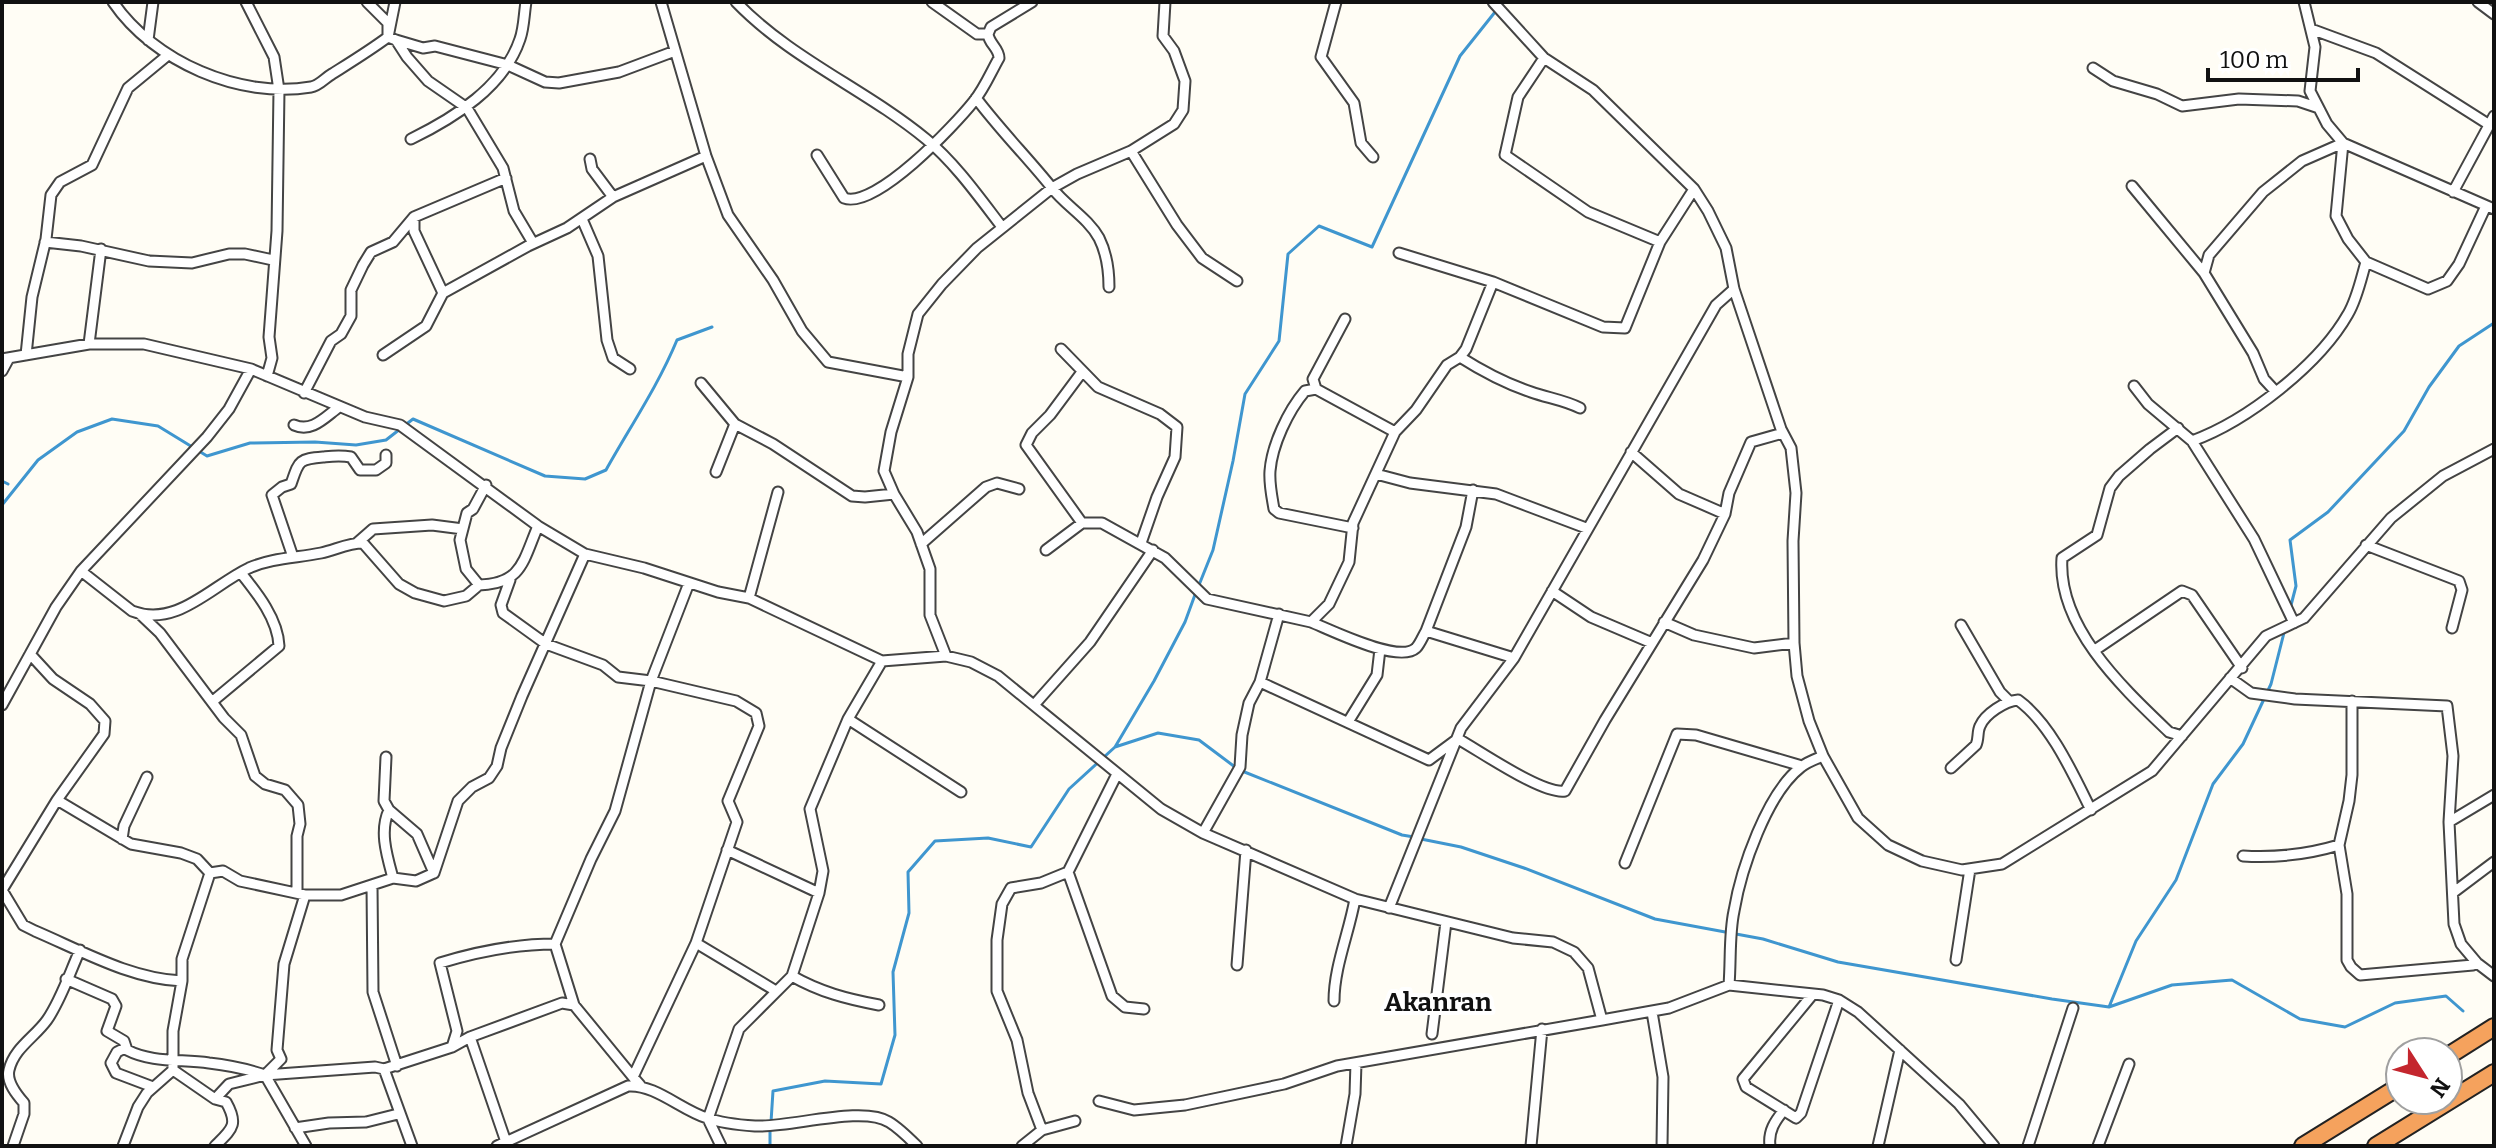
<svg xmlns="http://www.w3.org/2000/svg" width="2496" height="1148" viewBox="0 0 2496 1148" font-family="Bitter,serif">
	<rect width="100%" height="100%" fill="#fffdf5"/>
	<g fill="none" stroke-linecap="round" stroke-linejoin="round">
		<path stroke="#3f96cf" stroke-width="3" d="M2,481L8,484
			M2,505L38,460L77,432L112,419L158,426L207,456L250,443L315,442L356,445L386,440L413,419L545,476L585,479L606,470C630,427 658,386 677,340L712,327
			M1199,585L1213,550L1233,461L1245,394L1279,341L1288,254L1319,226L1372,247L1460,56L1503,2
			M2290,609L2296,586L2290,540L2328,512L2404,431L2429,387L2459,346L2494,323
			M1115,747L1158,733L1199,740L1235,767
			M1242,771L1402,835L1414,837
			M1421,839L1461,847L1524,868L1655,919L1763,939L1838,962L2052,999L2109,1007L2172,985L2232,980L2300,1019L2345,1027L2395,1003L2446,996L2463,1011
			M2109,1007L2136,941L2176,880L2213,784L2243,744L2271,684L2288,617
			M771,1122L773,1091L825,1081L881,1084L895,1035L893,972L909,913L908,872L935,841L988,838L1031,847L1069,789L1115,747L1154,681L1185,622L1196,592
			M770,1146V1130"/>
		<defs>
			<path id="street" d="M113,2C154,62 240,99 311,87C319,86 325,78 332,74C351,62 369,51 388,37L395,2
				M246,2L274,57L279,90L277,231L269,337L272,358L267,376
				M367,2L388,23V37L396,40L407,57L428,81L467,108L503,168L514,211L533,243
				M661,2L706,156L728,215L773,280L802,331L828,362L908,377
				M736,2C791,59 865,89 926,139C955,163 979,197 1002,227
				M932,2L977,34H988
				M1336,2L1321,57L1354,103L1361,143L1373,157
				M1493,2L1544,58L1593,90L1694,189L1708,211L1726,248L1734,289L1781,429L1791,448L1796,493L1793,541L1794,643L1797,676L1809,721L1823,756L1858,818L1888,845L1922,861L1962,870L2002,864L2152,771L2266,636L2304,618L2391,518L2443,476L2494,449
				M2304,2L2315,47L2310,91L2327,124L2343,143L2494,209
				M2478,2L2494,14
				M2311,29L2376,53L2488,124
				M988,34L991,27L1032,2
				M148,40L153,2
				M396,40L423,48L435,46L508,65L545,82L559,83L619,72L675,51
				M1544,58L1518,97L1505,155L1588,212L1660,242
				M2093,68L2113,81L2157,94L2182,106L2239,99L2298,101L2316,107
				M976,98C1000,130 1028,158 1052,188C1066,206 1088,218 1099,238C1106,252 1109,271 1109,287
				M411,139C454,118 504,87 520,39C524,28 524,14 526,2
				M1131,151L1177,225L1202,258L1237,281
				M817,155L844,198C875,210 955,125 974,101C984,89 991,72 999,58C999,48 989,44 988,34
				M590,159L592,169L613,197
				M2132,186L2204,273L2253,353L2264,379L2276,392
				M2453,192L2494,116
				M582,219L598,256L607,340L613,358L630,369
				M45,242L81,246L149,261L192,263L229,254H245L273,260
				M1399,253L1493,282L1603,327L1625,328L1660,242L1694,189
				M2204,273L2209,255L2263,192L2302,161L2343,143L2336,216L2348,239L2366,262L2428,289L2447,281L2459,264L2486,206
				M443,293L414,231V217L506,178
				M1345,319L1313,379L1316,389L1305,391C1288,411 1272,445 1270,471C1269,484 1272,497 1274,509L1279,513L1353,528
				M89,344L101,249
				M1061,349L1098,387L1160,414L1177,427L1175,457L1157,497L1141,543
				M26,355L32,297L46,239L51,195L60,182L92,165L128,88L168,55
				M383,355L426,326L443,293L528,246L567,228L613,197L706,156
				M1460,357C1482,371 1507,384 1531,392C1548,398 1564,400 1580,408
				M2,359L89,344H144L251,369L365,417L400,425L538,526L585,554L644,568L718,592L749,598L882,661L946,656L971,662L998,676L1161,809L1203,833L1355,899L1513,938L1553,942L1574,952L1588,968L1602,1020L1669,1008L1729,985L1823,995L1839,1000L1858,1012L1959,1104L1994,1146
				M2,371L9,358
				M1082,372L1050,415L1032,433L1026,445L1082,523
				M701,383L735,424L773,444L852,496L865,497L894,494
				M2134,386L2148,404L2192,441C2247,421 2319,365 2348,314C2357,299 2361,279 2366,262
				M1316,389L1395,432
				M304,393L331,341L341,334L351,316V290L363,265L371,252L393,242L414,217
				M294,425C312,433 325,417 339,407
				M2178,428L2150,449L2119,476L2110,488L2097,535L2062,558C2057,627 2123,688 2169,732L2182,736
				M2192,441L2254,539L2294,623
				M1631,452L1679,494L1725,514
				M716,472L735,424
				M1376,474L1410,483L1496,494L1586,528
				M357,543L373,529L432,525L463,529
				M921,544L986,487L997,483L1019,489
				M2366,545L2459,581L2462,590L2452,628
				M1046,550L1082,523H1102L1165,558L1207,599L1311,622L1329,604L1349,562L1353,523L1395,432L1416,410L1447,365L1460,357L1466,349L1493,282
				M293,557L272,495L282,487L291,484C299,461 298,459 323,457C333,456 340,455 351,457L360,470H376L386,463V455
				M81,571L132,611C177,628 211,586 249,568C272,558 296,558 321,553C335,550 348,543 363,543L399,584L415,593L444,601L466,596L479,585C522,584 523,561 538,526
				M510,580L501,605L503,613L546,644L603,665L618,677L651,681L736,701L756,713L759,726L728,801L737,822L696,943L633,1077L640,1085
				M479,585L466,569L460,540L467,513L473,509L486,485
				M1552,591L1591,617L1652,643
				M749,598L778,492
				M140,614L160,633L224,718L241,735L255,776L265,784L285,790L298,805L300,824L297,836V893
				M1311,622C1331,630 1399,664 1416,648C1420,644 1423,636 1426,631L1514,658
				M1664,622L1694,635L1754,648L1794,643
				M1961,625L2000,692L2009,701
				M1426,631L1466,527L1473,490
				M2095,650L2182,591L2192,595L2242,668
				M946,656L930,615V569L917,532L894,494L884,471L891,432L908,377V354L918,314L942,284L977,248L1052,188L1077,174L1131,151L1174,124L1183,110L1185,81L1174,51L1163,36L1165,2
				M2230,678L2251,693L2295,699L2447,706L2453,756L2449,822L2454,924L2461,944L2477,963L2494,976
				M1260,682L1429,760L1456,740
				M213,701L279,646C278,619 257,593 241,573
				M2352,701V775L2349,801L2339,845L2347,894V960L2351,967L2360,975L2473,965L2477,963
				M2,705L56,607L81,571L207,437L229,409L251,369
				M1034,705L1090,642L1153,550
				M848,719L961,792
				M1348,722L1377,675L1380,649
				M1458,739C1480,751 1543,795 1565,791L1605,720L1703,560L1725,514L1729,493L1751,442L1783,433
				M386,757L384,801L389,810L417,834L434,873
				M1951,768L1976,745C1979,739 1977,732 1980,726C1985,714 2005,701 2018,700C2051,724 2073,774 2091,810
				M57,800L131,844L181,853L197,859L210,873
				M389,810C379,831 387,856 393,878
				M2449,822L2494,795
				M1203,833L1240,767L1242,735L1249,703L1260,682L1279,614
				M122,839L124,826L147,777
				M727,850L819,893
				M2243,856C2277,858 2306,855 2339,845
				M1625,863L1677,734L1696,735L1802,766
				M1068,872L1112,996L1125,1007L1144,1009
				M372,885L373,992L397,1066
				M2,890L57,800L104,734L105,721L90,704L53,679L30,654
				M2,890L23,925L35,931C82,951 131,979 182,981
				M2454,892L2494,862
				M1389,908L1461,728L1514,658L1716,305L1734,289
				M696,943L776,991
				M1956,960L1970,869
				M1237,965L1246,850
				M792,976C820,992 847,999 879,1005
				M66,979L112,999L116,1006L107,1031L124,1041L127,1050C152,1063 181,1059 209,1063C227,1065 247,1069 265,1075L306,1146
				M1729,985C1731,960 1729,934 1734,911C1741,869 1767,793 1801,767C1807,762 1816,759 1823,756
				M1813,994L1743,1079L1746,1087L1796,1118L1801,1113L1839,1000
				M1334,1001C1334,967 1349,933 1355,899
				M1652,1012L1663,1077L1662,1146
				M1432,1034L1446,922
				M470,1037L506,1142
				M452,1047L457,1031L440,963C479,951 514,944 555,944
				M125,1048L117,1052L111,1063L116,1073L153,1087
				M384,1069L412,1146
				M173,1070L215,1099L226,1102C239,1125 232,1129 215,1146
				M265,1075L281,1059L277,1050L284,964L305,895
				M633,1077L574,1005L555,944L591,859L615,811L651,681L689,583
				M215,1099L229,1084L265,1075L375,1067L384,1069L452,1047L470,1037L562,1003L574,1005
				M1099,1101L1134,1110L1185,1105L1284,1084L1337,1066L1602,1020
				M295,1128L329,1123L366,1122L398,1114
				M1042,1130L1028,1093L1017,1040L997,991V940L1002,904L1011,888L1041,883L1068,872L1117,774
				M13,1146L24,1114V1103C17,1095 6,1082 9,1070C14,1048 35,1037 47,1020C61,1000 70,972 80,950
				M123,1146L138,1107L147,1093L173,1070V1031L182,981V959L210,873L223,871L240,881L305,895H341L393,878L416,881L434,873L458,801L472,787L489,778L497,766L501,748L522,696L585,554
				M497,1146L628,1086C655,1084 681,1110 707,1118C721,1123 740,1125 755,1126C789,1128 863,1105 889,1122C899,1128 909,1138 917,1146
				M721,1146L708,1119L739,1029L792,976L819,893L823,871L810,809L848,719L882,661
				M1022,1146L1042,1130L1075,1121
				M1346,1146L1355,1094L1356,1063
				M1531,1146L1542,1029
				M1770,1146C1768,1131 1775,1121 1784,1110
				M1878,1146L1900,1050
				M2028,1146L2073,1008
				M2098,1146L2129,1064"/>
			<path id="highway" d="M2448,1056L2494,1027
				M2303,1146L2400,1086
				M2376,1146L2494,1073"/>
		</defs>
		<use href="#street" stroke="#444" stroke-width="13"/>
		<use href="#highway" stroke="#222" stroke-width="20"/>
		<use href="#street" stroke="#fff" stroke-width="9"/>
		<use href="#highway" stroke="#f5a25d" stroke-width="16"/>
	</g>
	<g text-anchor="middle" stroke-width="8" stroke-linejoin="round" paint-order="stroke">
		<g font-size="26" font-weight="bold" fill="#111" stroke="#fff">
			<text x="1438" y="1011">Akanran</text>
		</g>
	</g>
	<rect width="2496" height="1148" fill="none" stroke="#111111" stroke-width="8"/>
	<g transform="translate(2424 1076) rotate(126)"><circle r="38" fill="#ffffff" stroke="#a0a0a0" stroke-width="2"/>
	<path d="M0-6L14 30L0 20L-14 30Z" fill="#c4262e"/>
	<text y="-12" font-size="22" font-weight="bold" text-anchor="middle" fill="#111111">N</text>
	</g>
	<path d="M2208 68v12h150v-12" fill="none" stroke="#111111" stroke-width="4"/>
	<text x="2220" y="68" font-size="24" fill="#111111" stroke="#ffffff" stroke-width="6" paint-order="stroke">100 m</text>
</svg>
